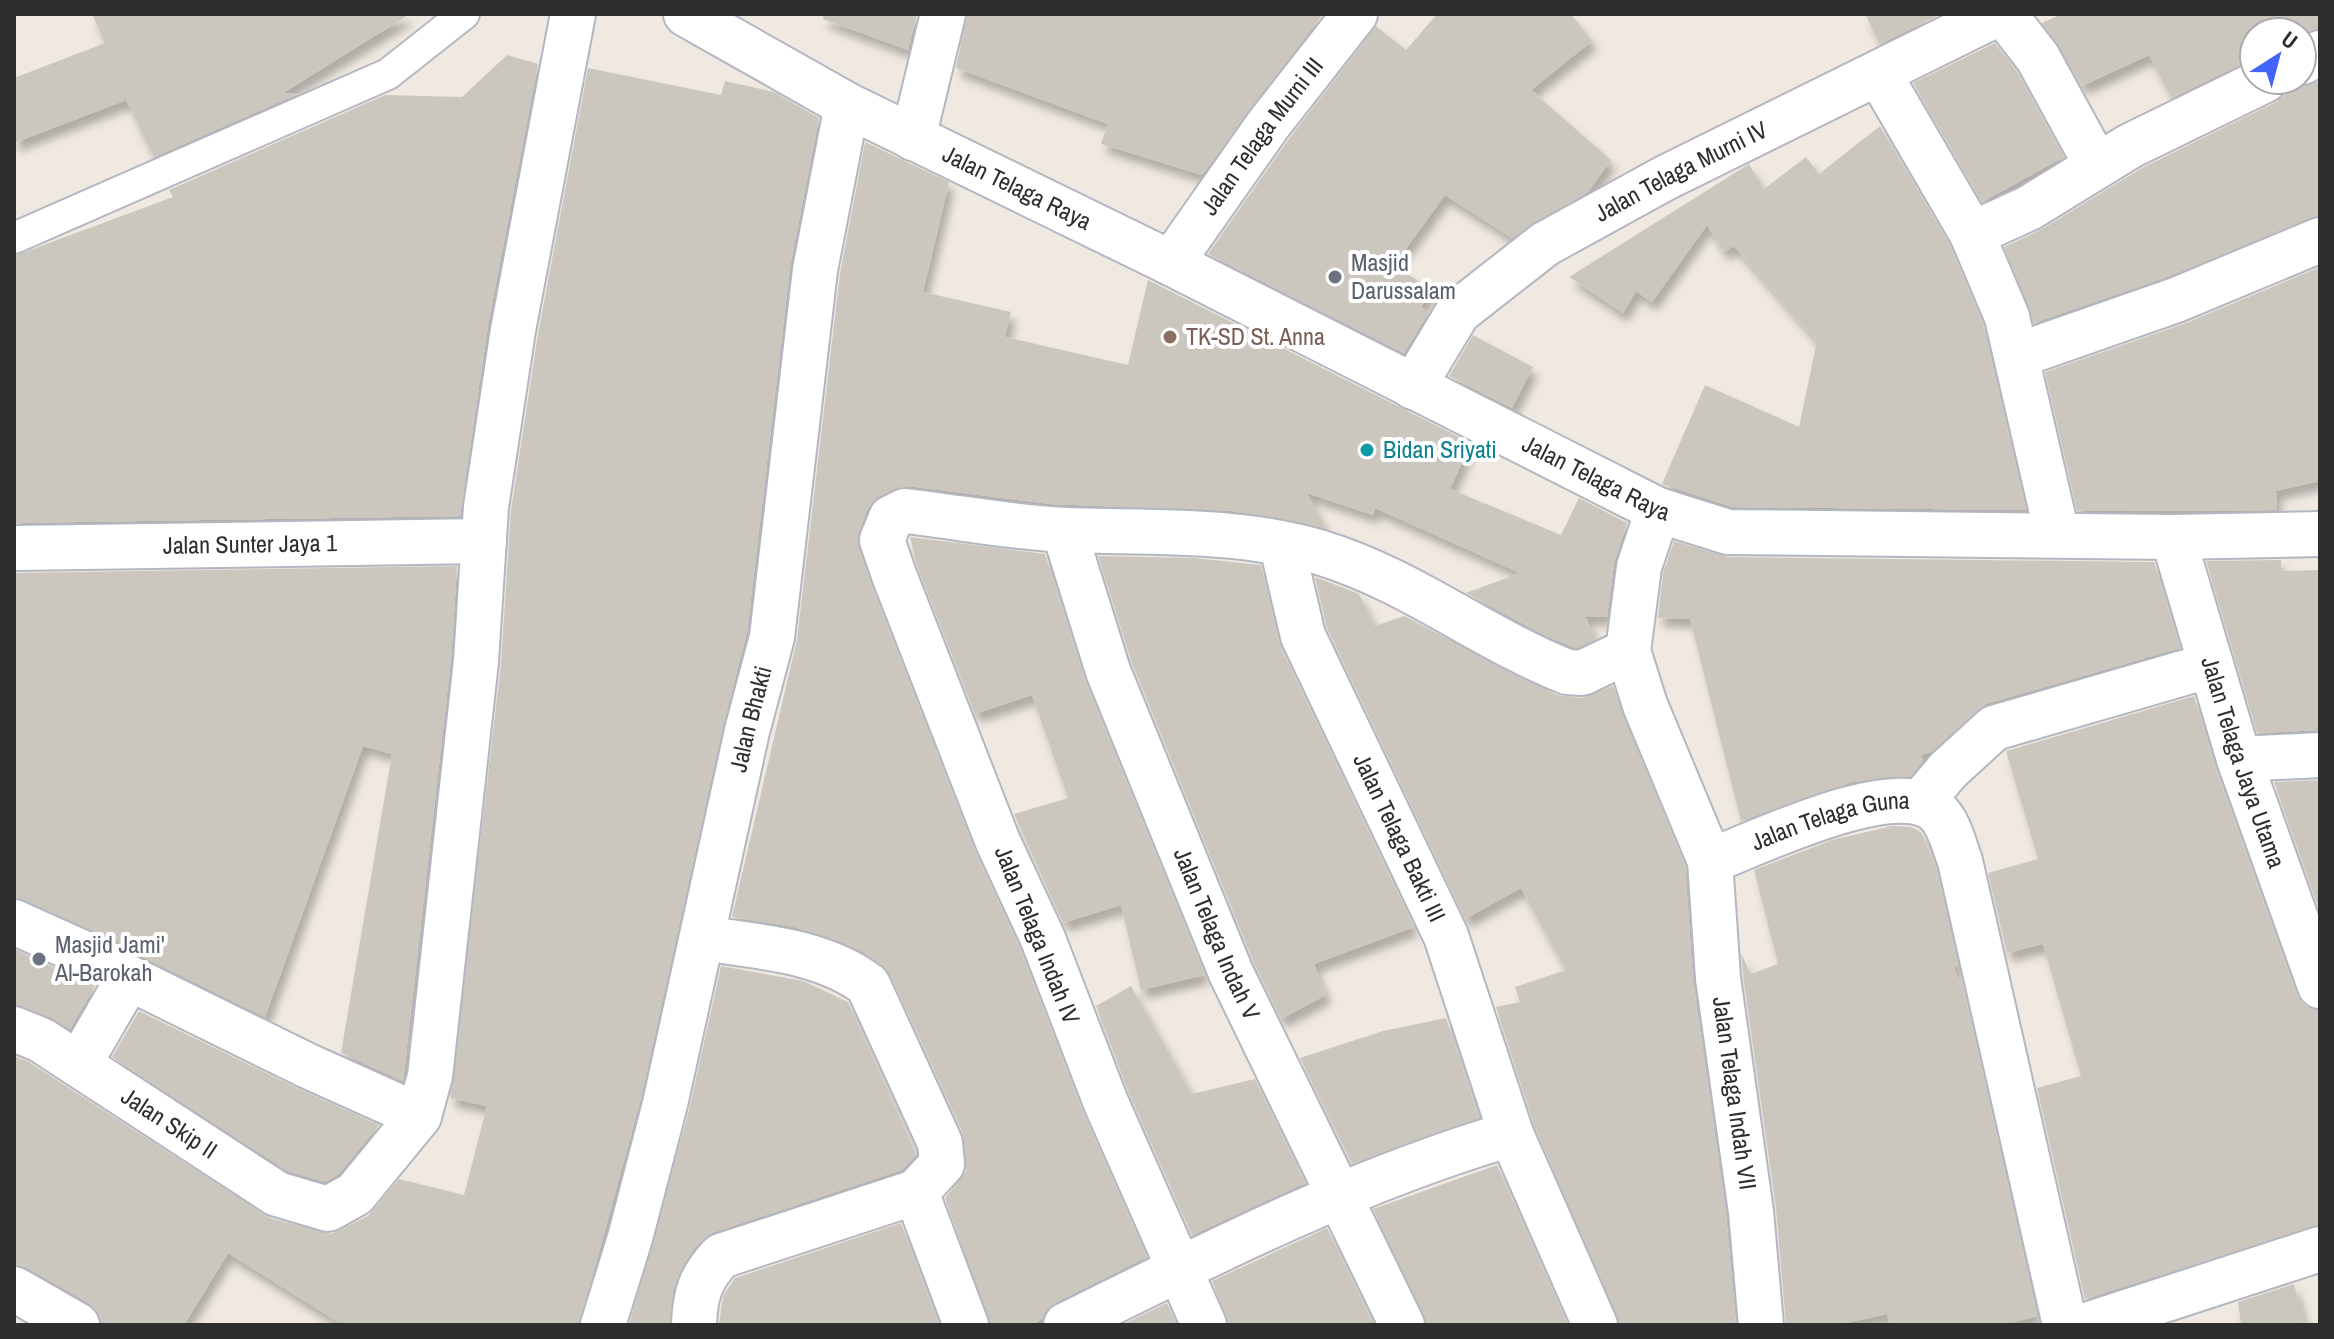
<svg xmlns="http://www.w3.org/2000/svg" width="2334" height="1339" viewBox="0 0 2334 1339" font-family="'Archivo Narrow',sans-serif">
	<defs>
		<filter id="shadow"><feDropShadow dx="5" dy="9" stdDeviation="4" flood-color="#0004"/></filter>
	</defs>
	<rect width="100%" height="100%" fill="#efe9e1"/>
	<path fill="#cbc7bf" filter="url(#shadow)" d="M92,14H410L283,93H300L154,157L126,100L14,143V78L105,43Z
		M824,14H917L908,50L823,19Z
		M967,14H1323L1202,175L1101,144L1108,124L956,68Z
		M1437,14H1571L1592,41L1531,90L1611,160L1588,192L1512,238L1445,195L1394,265L1432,290L1421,307L1429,312L1404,353L1208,254L1288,140L1376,26L1406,50Z
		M1865,14H1941L1880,44Z
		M2062,14H2320V28L2302,34L2254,32V58L2172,98L2149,55L2082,86L2042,23Z
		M1995,43L2017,72L2064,157L1982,202L1913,83Z
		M507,55L538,64L488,325L460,516L14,523V256L173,197L169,190L385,95L462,97Z
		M588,68L721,95L725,81L774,92L819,118L790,267L747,632L723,726L641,1098L579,1325H343L228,1253L184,1325H102L99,1313L89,1303L26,1267L14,1264V1056L29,1062L270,1218L331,1234L368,1216L399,1179L464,1195L487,1106L450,1098L501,664L511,510L538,334Z
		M2320,81V216L2167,277L2034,323L2004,247L2042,229L2142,168L2276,102L2285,95L2289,83L2301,87Z
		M1880,126L1950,245L1983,325L2026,510L1732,507L1662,484L1705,385L1799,427L1817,341L1734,246L1724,252L1707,225L1652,302L1636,291L1623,313L1569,277L1749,164L1764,189L1806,157L1819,174Z
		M865,142L949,182L923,292L1011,312L1005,337L1128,365L1148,280L1471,443L1450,489L1561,535L1579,498L1627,523L1614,563L1607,617L1585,616L1596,639L1577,648L1546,636L1466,593L1520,573L1375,508L1373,515L1307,493L1325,528L1231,511L1050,504L908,486L880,496L868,508L859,531L858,547L871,584L975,851L1020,949L1083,1112L1147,1257L1055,1303L1042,1319L1031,1325H990L945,1198L966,1171L963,1133L890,974L864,952L839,941L794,927L732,917L797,640L840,274Z
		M2320,267V481L2276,491L2277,510L2077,511L2045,372L2186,323Z
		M1473,335L1533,367L1512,408L1449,376Z
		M910,537L1045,554L1085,680L1205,975L1141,990L1121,905L1063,923L1014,814L1068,798L1032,695L975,714L917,566Z
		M1674,541L1728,557L2154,562L2180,648L1986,704L1931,752L1921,755L1923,761L1910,777L1852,782L1741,821L1690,619L1658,618L1663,573Z
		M1098,556L1194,558L1261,565L1280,646L1414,927L1314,964L1326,995L1281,1019L1254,963L1132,663Z
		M2281,560V571L2320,570V730L2257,733L2206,561Z
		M457,566L451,659L403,1081L341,1053L392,754L363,746L265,1017L135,953L124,944L14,897V573Z
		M1315,577L1359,594L1375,626L1404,616L1557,695L1581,698L1613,686L1685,867L1693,982L1726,1215L1736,1325H1620L1534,1125L1496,1007L1520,1002L1515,987L1566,970L1521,888L1465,919L1327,628Z
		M2194,696L2215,767L2296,994L2304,1005L2320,1010V1225L2085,1299L2037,1088L2081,1076L2043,944L2007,953L1988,873L2038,859L2006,751Z
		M2320,780V912L2274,782Z
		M1892,826L1911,827L1921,832L1936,868L1958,966L1954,967L1968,1008L2037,1316L2004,1325H1890L1887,1314L1837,1325H1786L1776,1208L1743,975L1741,953L1751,974L1778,964L1754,870L1832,840Z
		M14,949L95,986L70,1029L50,1017L14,1005Z
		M721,966L803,981L848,1002L916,1155L902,1170L712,1233L695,1247L681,1270L673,1291L669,1325H629L689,1110Z
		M1131,986L1192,1094L1255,1079L1305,1183L1192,1235L1129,1093L1096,1006Z
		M139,1011L297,1088L379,1125L339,1174L325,1182L288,1171L112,1057Z
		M1446,1018L1479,1118L1352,1164L1300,1058L1383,1031Z
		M1497,1165L1568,1325H1427L1373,1209Z
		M901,1223L939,1325H719L723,1296L735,1278Z
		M1327,1228L1374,1325H1229L1212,1281Z
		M2294,1284L2305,1325H2241L2238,1302Z
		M1167,1303L1177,1325H1122L1130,1321Z"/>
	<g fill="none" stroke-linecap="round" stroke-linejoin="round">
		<defs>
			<path id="lane" d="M14,238L388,74L464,14"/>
			<g id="street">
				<path id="s1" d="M686,14L847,105L1171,263L1658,510L1728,532L2173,537L2320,534"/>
				<path d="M2004,14L2038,58L2097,166"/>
				<path d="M2302,62L2320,53"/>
				<path d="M1879,74L1972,234L2007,317L2057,534"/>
				<path d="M913,138L943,14"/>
				<path d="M1972,234L2029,208L2130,146L2265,80"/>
				<path id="s2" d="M1171,263L1268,125L1355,14"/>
				<path d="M2016,356L2176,300L2320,240"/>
				<path id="s3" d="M1413,387L1458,312L1545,244L1665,178L1997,14"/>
				<path id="s4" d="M1658,510L1639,567L1628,651L1645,705L1710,861L1718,978L1751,1212L1761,1325"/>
				<path id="s5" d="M1064,530L1108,671L1231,973L1402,1325"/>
				<path id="s6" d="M2173,537L2239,759L2320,986"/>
				<path id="s7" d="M1282,546L1303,636L1446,936L1511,1134L1595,1325"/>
				<path id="s8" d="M14,548L484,541"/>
				<path d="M2239,759L2320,755"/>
				<path d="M1921,802L1948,770L1994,728L2211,665"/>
				<path id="s9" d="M1710,861C1756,844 1895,775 1936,811C1949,822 1954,845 1960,861L2065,1325"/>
				<path d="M14,922L114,967C122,976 122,984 119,995L79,1064"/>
				<path d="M703,938C759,947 822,950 868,985L940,1143L942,1164L916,1192L966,1325"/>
				<path d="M119,973L308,1066L419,1116"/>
				<path id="s10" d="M14,1029L41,1040L277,1194L328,1209L355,1194L419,1116L430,1076L476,661L486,507L513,330L573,14"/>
				<path d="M14,1289L77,1325"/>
				<path id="s11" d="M603,1325L630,1238L665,1104L747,731L772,637L815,270L847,105"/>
				<path d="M694,1325C695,1295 700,1278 721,1256L916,1192"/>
				<path d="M1066,1325C1207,1255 1359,1178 1511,1134"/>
				<path d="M1204,1325L1106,1103L1043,939L998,842L894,575L882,540L891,518L905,511C959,517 1014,528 1068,530C1153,533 1239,528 1322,553C1410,580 1482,638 1567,672L1582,673L1628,651"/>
				<path d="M2087,1325L2320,1249"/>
			</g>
		</defs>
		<use href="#lane" stroke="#b4b7c1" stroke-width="34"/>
		<use href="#street" stroke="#b4b7c1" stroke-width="48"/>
		<use href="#lane" stroke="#fff" stroke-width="30"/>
		<use href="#street" stroke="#fff" stroke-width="44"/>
	</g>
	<g fill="#6b7280" stroke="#fff" stroke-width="3">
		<circle cx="1335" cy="277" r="8"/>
		<circle cx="39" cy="959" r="8"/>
	</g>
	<circle fill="#8d6e63" stroke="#fff" stroke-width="3" cx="1170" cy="337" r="8"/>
	<circle fill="#0f9aa8" stroke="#fff" stroke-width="3" cx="1367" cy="450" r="8"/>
	<g text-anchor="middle" stroke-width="8" stroke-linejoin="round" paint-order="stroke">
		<g font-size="24" fill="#2e2e2e" stroke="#fff">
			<text dy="8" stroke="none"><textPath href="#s2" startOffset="156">Jalan Telaga Murni III</textPath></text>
			<text dy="8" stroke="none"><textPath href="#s3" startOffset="352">Jalan Telaga Murni IV</textPath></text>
			<text dy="8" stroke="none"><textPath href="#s1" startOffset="374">Jalan Telaga Raya</textPath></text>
			<text dy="8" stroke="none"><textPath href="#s1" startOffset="1022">Jalan Telaga Raya</textPath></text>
			<text dy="8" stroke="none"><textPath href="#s8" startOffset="236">Jalan Sunter Jaya 1</textPath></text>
			<text dy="8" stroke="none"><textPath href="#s11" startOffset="624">Jalan Bhakti</textPath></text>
			<text dy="8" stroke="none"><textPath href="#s6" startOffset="236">Jalan Telaga Jaya Utama</textPath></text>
			<text dy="8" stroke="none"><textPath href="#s9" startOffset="128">Jalan Telaga Guna</textPath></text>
			<text dy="8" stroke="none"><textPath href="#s7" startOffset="316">Jalan Telaga Bakti III</textPath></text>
			<text dy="8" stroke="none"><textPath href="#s5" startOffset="432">Jalan Telaga Indah V</textPath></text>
			<text transform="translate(1037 935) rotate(68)" y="8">Jalan Telaga Indah IV</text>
			<text dy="8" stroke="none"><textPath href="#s4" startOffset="604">Jalan Telaga Indah VII</textPath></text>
			<text dy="8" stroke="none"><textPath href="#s10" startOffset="182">Jalan Skip II</textPath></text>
		</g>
		<g font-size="24" fill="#5b616d" stroke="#fff" text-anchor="start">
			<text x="1351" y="271">Masjid<tspan x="1351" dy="28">Darussalam</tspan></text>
			<text x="55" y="953">Masjid Jami'<tspan x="55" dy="28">Al-Barokah</tspan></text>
		</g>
		<g font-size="24" fill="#785e54" stroke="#fff" text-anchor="start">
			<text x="1186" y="345">TK-SD St. Anna</text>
		</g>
		<g font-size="24" fill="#0d838f" stroke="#fff" text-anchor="start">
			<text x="1383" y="458">Bidan Sriyati</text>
		</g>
	</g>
	<rect width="2334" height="1339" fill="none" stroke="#2e2e2e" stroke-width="32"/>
	<g transform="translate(2278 56) rotate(36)"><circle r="38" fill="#ffffff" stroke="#ababab" stroke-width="2"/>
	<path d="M0-6L14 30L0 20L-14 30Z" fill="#4264fb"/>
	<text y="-12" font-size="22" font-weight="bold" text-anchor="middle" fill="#2e2e2e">U</text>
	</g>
</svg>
